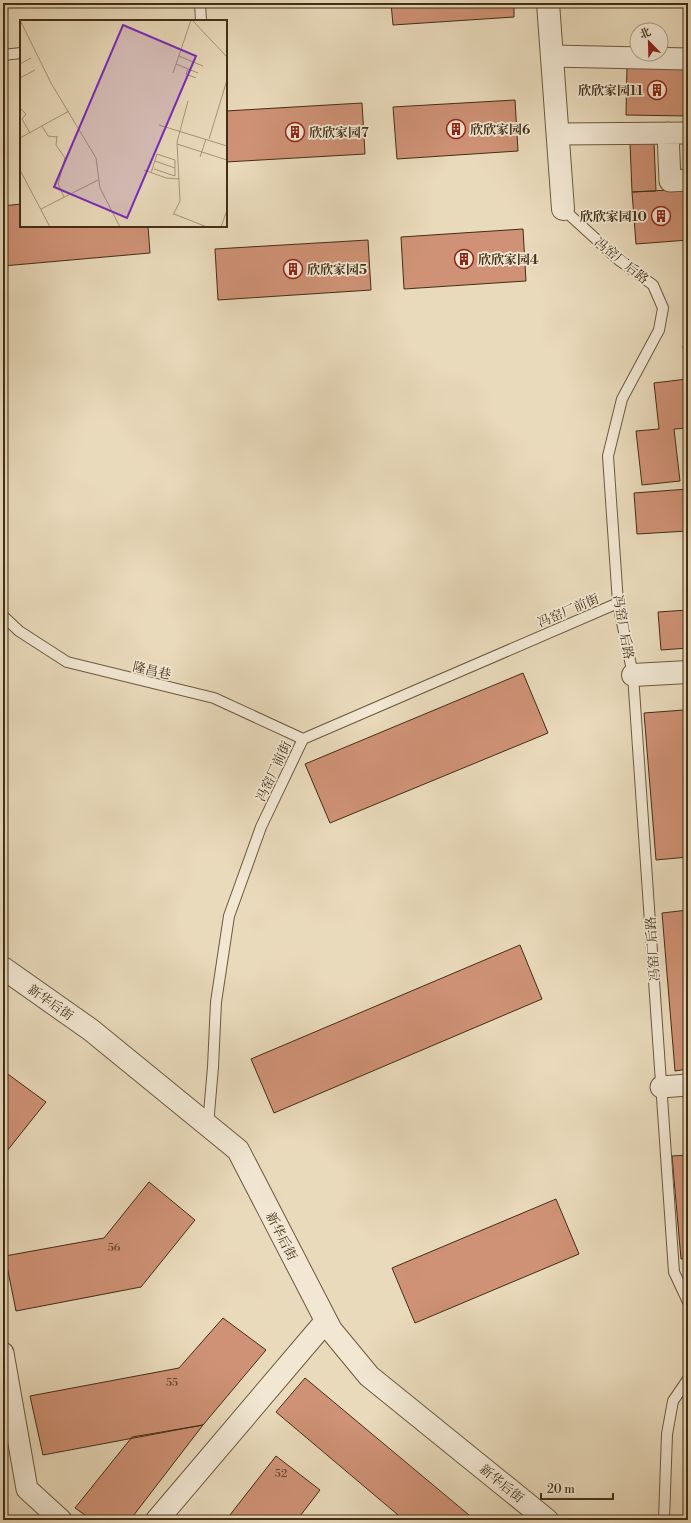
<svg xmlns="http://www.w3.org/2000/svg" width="691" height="1523" viewBox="0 0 691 1523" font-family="'Libre Bodoni','Noto Serif SC',serif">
	<rect width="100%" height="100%" fill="#e9dabb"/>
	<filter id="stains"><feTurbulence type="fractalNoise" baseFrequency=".005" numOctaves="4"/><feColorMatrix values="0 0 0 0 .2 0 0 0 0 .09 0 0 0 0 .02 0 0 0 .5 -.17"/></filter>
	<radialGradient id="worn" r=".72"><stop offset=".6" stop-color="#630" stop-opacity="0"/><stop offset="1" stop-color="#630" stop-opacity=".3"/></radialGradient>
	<path fill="#cf9276" stroke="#432e15" d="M391,3H514V17L393,25Z
		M627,64L688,65V116L626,115Z
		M515,100L518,151L397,159L393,107Z
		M362,103L365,154L226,162V111Z
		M654,142L656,191L632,192L630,143Z
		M688,189V240L636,244L632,192Z
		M21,204V226H148L150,253L3,266V206Z
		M523,229L526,281L404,289L401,237Z
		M368,240L371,290L218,300L215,249Z
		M683,346H688V428L674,429L680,481L642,485L636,431L659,429L654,383L687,379Z
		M688,489V531L637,534L634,493Z
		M688,610V648L661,650L658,612Z
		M523,673L548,733L330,823L305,764Z
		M684,710L688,755V857L656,860L644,713Z
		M686,868H688V888Z
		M688,910V1069L675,1071L662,913Z
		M520,945L542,999L274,1113L251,1059Z
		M5,1072L46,1102L3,1156V1074Z
		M688,1155V1258L681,1259L672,1156Z
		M149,1182L195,1220L141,1287L16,1311L5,1256L104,1238Z
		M556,1199L579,1254L415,1323L392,1268Z
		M223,1318L266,1350L203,1425L43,1455L30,1396L179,1368Z
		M305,1378L475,1520H404L276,1412Z
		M203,1425L130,1520H92L75,1508L132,1437Z
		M276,1456L320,1490L297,1520H226Z"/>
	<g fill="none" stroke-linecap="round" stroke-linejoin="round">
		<defs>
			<path id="service" d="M200,3L201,21
				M3,55L21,53
				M563,209L620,261L653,285L663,308L659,330L622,399L608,456L618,603L633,675L674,1272L688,1302
				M3,616L19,631L67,662L214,698L303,739
				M208,1125L213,1067L216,1002L229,916L261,827L303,739L618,603
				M664,1520L667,1434L673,1401L688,1379"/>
			<path id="minor" d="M552,56L688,59
				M668,133L670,181L688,180
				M558,134L688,133
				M661,1087L688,1085
				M3,1353L27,1489L61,1520"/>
			<path id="tertiary" d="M548,3L563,209
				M633,675L688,672
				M3,968L91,1030L238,1150L331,1330L369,1376L547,1520
				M157,1520L326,1321"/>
		</defs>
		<use href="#service" stroke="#6c593e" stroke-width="12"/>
		<use href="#minor" stroke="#6c593e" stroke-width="23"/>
		<use href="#tertiary" stroke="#6c593e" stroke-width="24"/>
		<use href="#service" stroke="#f1e7d3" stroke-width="10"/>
		<use href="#minor" stroke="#f1e7d3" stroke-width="21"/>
		<use href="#tertiary" stroke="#f1e7d3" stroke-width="22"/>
	</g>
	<defs>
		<symbol id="building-ring" viewBox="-11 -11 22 22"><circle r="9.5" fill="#f1e7d3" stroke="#8f2418" stroke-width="1.5"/><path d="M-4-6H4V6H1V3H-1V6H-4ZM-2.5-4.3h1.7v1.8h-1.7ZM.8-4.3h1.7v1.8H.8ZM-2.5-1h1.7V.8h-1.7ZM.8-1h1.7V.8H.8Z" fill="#8f2418"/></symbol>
	</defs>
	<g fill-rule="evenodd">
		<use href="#building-ring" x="646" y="79" width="22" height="22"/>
		<use href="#building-ring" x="445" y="118" width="22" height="22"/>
		<use href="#building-ring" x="284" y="121" width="22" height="22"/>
		<use href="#building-ring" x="650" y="205" width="22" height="22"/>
		<use href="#building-ring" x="453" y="248" width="22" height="22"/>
		<use href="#building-ring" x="282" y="258" width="22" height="22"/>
	</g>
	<g text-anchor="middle" stroke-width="3.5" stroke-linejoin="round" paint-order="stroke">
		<g font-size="11" fill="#66472d">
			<text x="114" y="1251">56</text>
			<text x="172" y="1386">55</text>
			<text x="281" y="1477">52</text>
		</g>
		<g font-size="13" font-weight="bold" fill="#432e15" stroke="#f1e7d3" text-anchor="start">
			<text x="643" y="95" text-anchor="end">欣欣家园11</text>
			<text x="470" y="134">欣欣家园6</text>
			<text x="309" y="137">欣欣家园7</text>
			<text x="647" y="221" text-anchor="end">欣欣家园10</text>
			<text x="478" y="264">欣欣家园4</text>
			<text x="307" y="274">欣欣家园5</text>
		</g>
		<g font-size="13" fill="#432e15" stroke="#f1e7d3">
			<text transform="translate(622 260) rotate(39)" y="5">冯窑厂后路</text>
			<text transform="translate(568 610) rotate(-23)" y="5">冯窑厂前街</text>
			<text transform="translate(624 627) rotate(80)" y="5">冯窑厂后路</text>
			<text transform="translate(152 670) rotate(13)" y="5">隆昌巷</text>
			<text transform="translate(273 771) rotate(-65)" y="5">冯窑厂前街</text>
			<text transform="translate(652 949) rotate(-94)" y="5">冯窑厂后路</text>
			<text transform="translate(51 1002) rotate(35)" y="5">新华后街</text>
			<text transform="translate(282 1236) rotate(63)" y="5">新华后街</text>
			<text transform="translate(502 1483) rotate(39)" y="5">新华后街</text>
		</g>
	</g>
	<g transform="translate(20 20)">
		<rect width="207" height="207" fill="#e9dabb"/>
		<path fill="none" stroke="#a79579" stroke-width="1" d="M0,0L31,63L76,138L80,168L100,207M172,0L207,37M159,36L183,46M0,44L11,38M156,44L178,53M168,49L166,54L176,58M153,53L171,0M0,58L15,50M0,88L6,94L2,99L10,113M139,105L207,126M22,106L28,116L37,117M37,116L36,125L45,138L38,164L44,177M0,118L49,91M189,119L207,60M157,124L207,140M180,137L186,119M135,141L155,148V156M134,149L155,156M0,150L30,207M124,150L146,158L159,159M131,153L137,134L155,140V148M21,189L78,160M154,194L187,207M153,195L160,181L157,122L168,81M201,207L207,190"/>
		<path fill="#7b2cbf" fill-opacity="0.15" stroke="#7b2cbf" stroke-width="2" d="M103,5L176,36L107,198L34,167Z"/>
		<rect width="207" height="207" fill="none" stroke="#432e15" stroke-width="2"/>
	</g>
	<rect width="691" height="1523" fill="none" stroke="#e9dabb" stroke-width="16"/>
	<rect x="4" y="4" width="683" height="1515" fill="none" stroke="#432e15" stroke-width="2"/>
	<rect x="8" y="8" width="675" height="1507" fill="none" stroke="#432e15"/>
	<g transform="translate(649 42) rotate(337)"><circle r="19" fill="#f1e7d3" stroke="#ab9d87"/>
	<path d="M0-3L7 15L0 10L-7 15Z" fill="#8f2418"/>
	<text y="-6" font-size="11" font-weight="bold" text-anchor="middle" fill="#432e15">北</text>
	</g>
	<path d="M541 1493v6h72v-6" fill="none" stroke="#432e15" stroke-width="2"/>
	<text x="547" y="1493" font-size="12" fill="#432e15" stroke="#f1e7d3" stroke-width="3" paint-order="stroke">20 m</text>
	<rect width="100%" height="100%" filter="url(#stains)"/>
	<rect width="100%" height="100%" fill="url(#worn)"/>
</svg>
